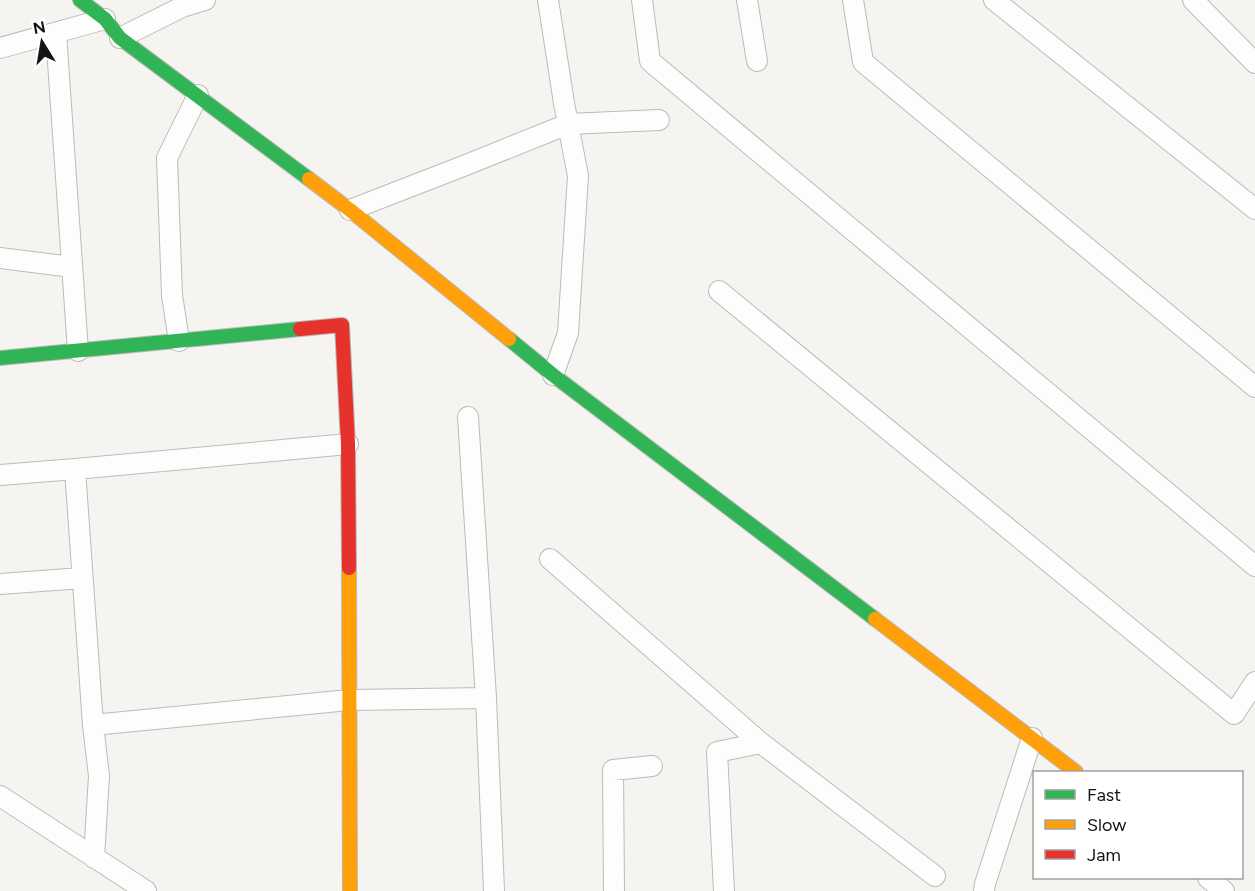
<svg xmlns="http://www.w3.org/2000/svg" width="1255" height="891" viewBox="0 0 1255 891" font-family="Figtree,sans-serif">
	<rect width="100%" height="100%" fill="#f6f4f1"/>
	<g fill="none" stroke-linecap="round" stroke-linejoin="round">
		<defs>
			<path id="street" d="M548,0L564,103L578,176L568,333L553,375
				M642,0L650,61L1255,566
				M747,0L757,61
				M853,0L863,62L1255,387
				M994,0L1255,209
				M1193,0L1255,63
				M56,33L78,351
				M120,38L182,7L205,0
				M0,48L105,19
				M350,210L466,165L568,124L659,120
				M0,258L72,267
				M719,291L1234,714L1255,682
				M179,341L172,295L167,158L198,95
				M75,469L93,725L99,776L94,858
				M0,475L75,469L348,444
				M550,559L761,743L935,876
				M0,584L82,578
				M486,698L494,891
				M93,725L349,700L486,698L468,417
				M0,796L146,891
				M1208,878L1224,891
				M614,891L613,770L652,766
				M724,891L717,752L761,743
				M984,891L985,884L1032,738"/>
			<path id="fast" d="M80,0L105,19L120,38L309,179
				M509,339L553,375L875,619
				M0,358L300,329"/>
			<path id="slow" d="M309,179L350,210L509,339
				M349,568L350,891
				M875,619L1076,772"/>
			<path id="jam" d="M300,329L342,325L348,444L349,568"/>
		</defs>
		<use href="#street" stroke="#bcbbb8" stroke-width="22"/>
		<use href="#fast" stroke="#bcbbb8" stroke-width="16"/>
		<use href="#slow" stroke="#bcbbb8" stroke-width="16"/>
		<use href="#jam" stroke="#bcbbb8" stroke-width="16"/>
		<use href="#street" stroke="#fefdfd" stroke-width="20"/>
		<use href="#fast" stroke="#30b455" stroke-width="14"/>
		<use href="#slow" stroke="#ff9f0a" stroke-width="14"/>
		<use href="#jam" stroke="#e5322d" stroke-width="14"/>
	</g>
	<rect x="1033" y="771" width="210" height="108" fill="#ffffff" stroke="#a1a1a0" stroke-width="1.5"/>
	<rect x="1045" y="790" width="30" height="9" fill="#30b455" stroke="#a1a1a0" stroke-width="1.5"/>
	<text x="1087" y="801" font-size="18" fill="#151412">Fast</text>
	<rect x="1045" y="820" width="30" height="9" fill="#ff9f0a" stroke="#a1a1a0" stroke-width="1.5"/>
	<text x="1087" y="831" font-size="18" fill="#151412">Slow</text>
	<rect x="1045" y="850" width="30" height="9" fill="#e5322d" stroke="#a1a1a0" stroke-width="1.5"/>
	<text x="1087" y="861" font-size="18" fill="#151412">Jam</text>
	<g transform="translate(42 42) rotate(349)" stroke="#ffffff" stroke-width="4.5" paint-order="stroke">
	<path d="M0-4.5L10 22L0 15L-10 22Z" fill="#151412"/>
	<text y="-9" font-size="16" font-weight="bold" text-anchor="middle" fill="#151412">N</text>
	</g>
</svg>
